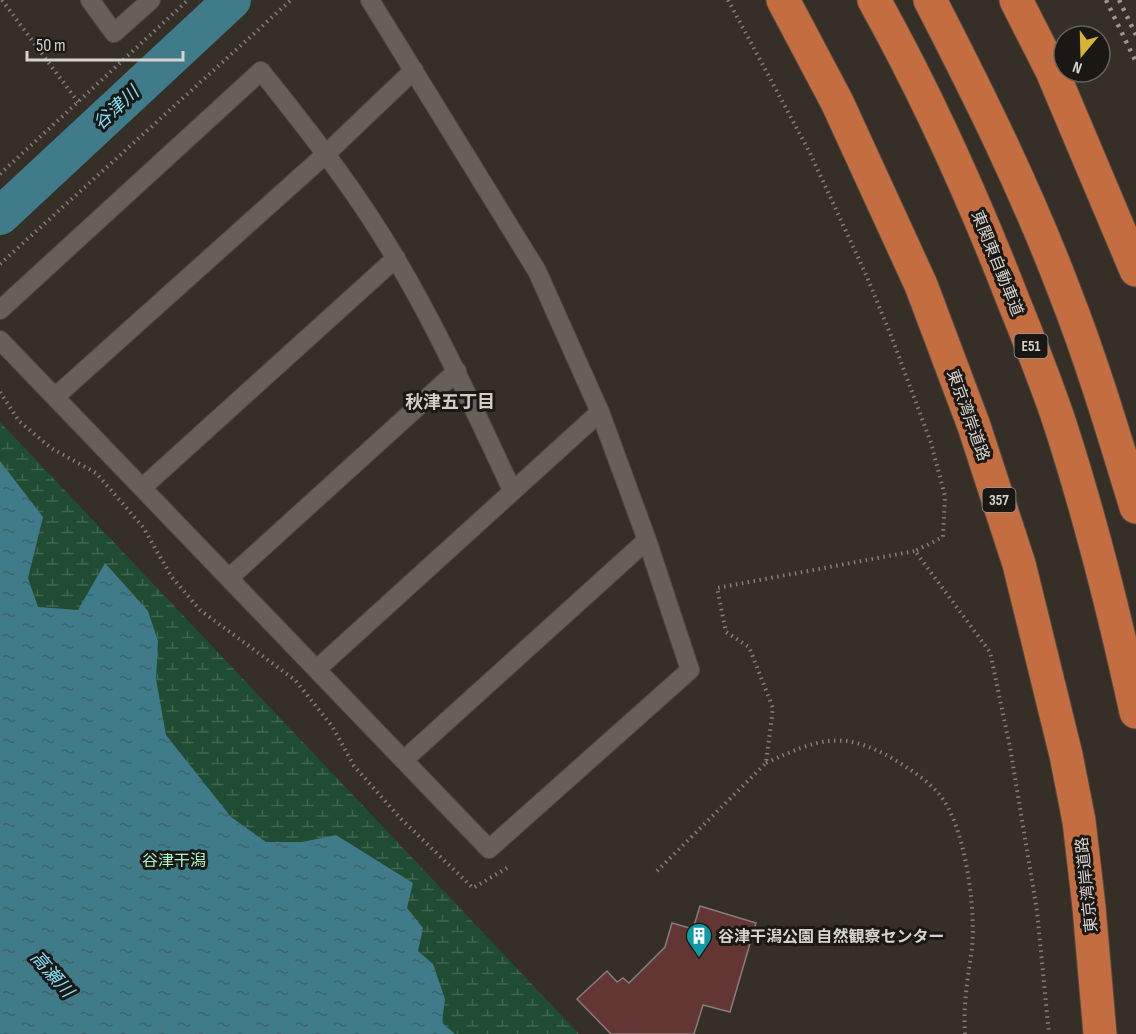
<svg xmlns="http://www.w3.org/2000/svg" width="1136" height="1034" viewBox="0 0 1136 1034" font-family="'Sofia Sans Condensed','Noto Sans JP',sans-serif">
	<defs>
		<pattern id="wetland-marsh" width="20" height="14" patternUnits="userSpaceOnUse" patternTransform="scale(1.5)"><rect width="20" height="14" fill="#214c34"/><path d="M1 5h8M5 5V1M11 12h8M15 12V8" fill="none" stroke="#406550"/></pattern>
		<pattern id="water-ripples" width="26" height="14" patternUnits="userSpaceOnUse" patternTransform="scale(1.5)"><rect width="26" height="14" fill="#3f7b89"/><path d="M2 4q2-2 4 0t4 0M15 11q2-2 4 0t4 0" fill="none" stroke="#3f636b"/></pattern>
	</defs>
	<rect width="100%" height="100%" fill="#352f28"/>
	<path fill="url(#wetland-marsh)" d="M0,422L579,1034H0Z"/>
	<path fill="url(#water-ripples)" d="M0,461L43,517L28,578L38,607L78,610L105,563L148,611L158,641L156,679L166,735L231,817L266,842H302L336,835L413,883L407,908L423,928L418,951L433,964L445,999L442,1023L455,1034H0Z"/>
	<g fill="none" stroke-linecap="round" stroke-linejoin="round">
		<path stroke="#3f7b89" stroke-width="38" d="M0,216L232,0"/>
	</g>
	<path fill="#643633" stroke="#887c7a" stroke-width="1.5" d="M700,906L756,923L730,1012L703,1005L694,1034H611L577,999L607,971L617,982L623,978L629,983L665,947L672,923L693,929Z"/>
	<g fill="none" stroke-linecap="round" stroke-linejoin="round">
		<defs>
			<path id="street" d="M90,0L114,33L151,0
				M0,310L261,71C309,131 357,192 396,259C440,333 475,412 512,490
				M0,340L489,849L690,670L647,540L600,412L537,271L370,0
				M55,397L327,153L414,70
				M143,487L396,258
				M229,578L457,371
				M317,669L600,412
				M405,759L647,540"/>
			<path id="highway" d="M783,0L837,102L921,285L974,426L1019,564L1066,755L1079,821L1089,907L1100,1034
				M874,0C928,97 973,197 1013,300C1030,342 1047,384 1061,427C1091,520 1115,616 1136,712
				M930,0C979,95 1026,190 1064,290C1092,361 1114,435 1136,507
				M1016,0L1052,71L1136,270"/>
		</defs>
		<use href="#street" stroke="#514b45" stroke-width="20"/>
		<use href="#highway" stroke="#514b45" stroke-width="35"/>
		<path stroke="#847f79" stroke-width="4" stroke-dasharray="1.5 4.5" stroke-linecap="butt" d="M2,0L78,102
			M728,0L810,153L867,277L892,338L931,443L945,496L943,537L915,551L990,652L1010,747L1037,911L1049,1034
			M0,174L188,0
			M0,264L291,0
			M0,392L19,421L51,448L96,473L143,527L171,576L200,610L295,680L332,726L354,766L400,818L473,888L507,868
			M766,763C818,739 843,729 895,760C910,769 927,780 939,794C965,824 976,908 972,948C968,977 963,1004 965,1034
			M657,871L766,763L773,708L749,647L726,632L717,588L915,551"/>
		<use href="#street" stroke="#676058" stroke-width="18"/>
		<use href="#highway" stroke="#c36d40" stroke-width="33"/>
		<path stroke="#9c9791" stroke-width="4.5" stroke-dasharray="3 6" stroke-linecap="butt" d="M1106,0L1136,62
			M1119,0L1136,35"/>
	</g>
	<defs>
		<symbol id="building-pin" viewBox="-11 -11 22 30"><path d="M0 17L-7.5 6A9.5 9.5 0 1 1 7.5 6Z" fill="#0f9aa8" stroke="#1a1814"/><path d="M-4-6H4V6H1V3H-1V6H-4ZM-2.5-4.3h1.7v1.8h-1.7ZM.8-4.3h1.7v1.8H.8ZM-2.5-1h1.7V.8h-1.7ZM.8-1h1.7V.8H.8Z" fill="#fff"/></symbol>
	</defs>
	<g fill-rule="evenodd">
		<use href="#building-pin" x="684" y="921" width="30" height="40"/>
	</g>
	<g text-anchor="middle" stroke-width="6" stroke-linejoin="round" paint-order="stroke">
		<g fill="#1a1814" stroke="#9e9a96" stroke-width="1.5">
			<rect x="1014.5" y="334" width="33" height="24" rx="4.5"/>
			<rect x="982.5" y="488" width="33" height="24" rx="4.5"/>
		</g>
		<g font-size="15" font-weight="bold" fill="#d6d2cd">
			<text x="1031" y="351">E51</text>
			<text x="999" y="505">357</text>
		</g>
		<g font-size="16" fill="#d6d2cd" stroke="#1a1814">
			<text transform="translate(998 263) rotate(68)" y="6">東関東自動車道</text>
			<text transform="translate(969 415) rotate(70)" y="6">東京湾岸道路</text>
			<text transform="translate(1086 885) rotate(-96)" y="6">東京湾岸道路</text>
		</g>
		<g font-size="16" fill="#aaf4c6" stroke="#1a1814">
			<text x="174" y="866">谷津干潟</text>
		</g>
		<g font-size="16" font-weight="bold" fill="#d6d2cd" stroke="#1a1814" text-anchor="start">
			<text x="718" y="942">谷津干潟公園 自然観察センター</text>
		</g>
		<g font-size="18" font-style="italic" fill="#83e3f9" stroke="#1a1814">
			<text transform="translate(116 108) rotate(-43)" y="6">谷津川</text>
			<text transform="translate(52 974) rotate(49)" y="6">高瀬川</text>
		</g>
		<g font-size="18" font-weight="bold" fill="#d5cdc4" stroke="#1a1814">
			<text x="450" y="408">秋津五丁目</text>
		</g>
	</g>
	<g transform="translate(1082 54) rotate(199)"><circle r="28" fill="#1a1814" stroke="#65625e" stroke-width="1.5"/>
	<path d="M0-4.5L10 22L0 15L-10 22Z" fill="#d9b334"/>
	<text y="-9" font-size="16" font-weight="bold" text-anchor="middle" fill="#d6d2cd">N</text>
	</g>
	<path d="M27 51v9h156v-9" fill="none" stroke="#d6d2cd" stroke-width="3"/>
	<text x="36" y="51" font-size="18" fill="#d6d2cd" stroke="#1a1814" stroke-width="4.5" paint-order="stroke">50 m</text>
</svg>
